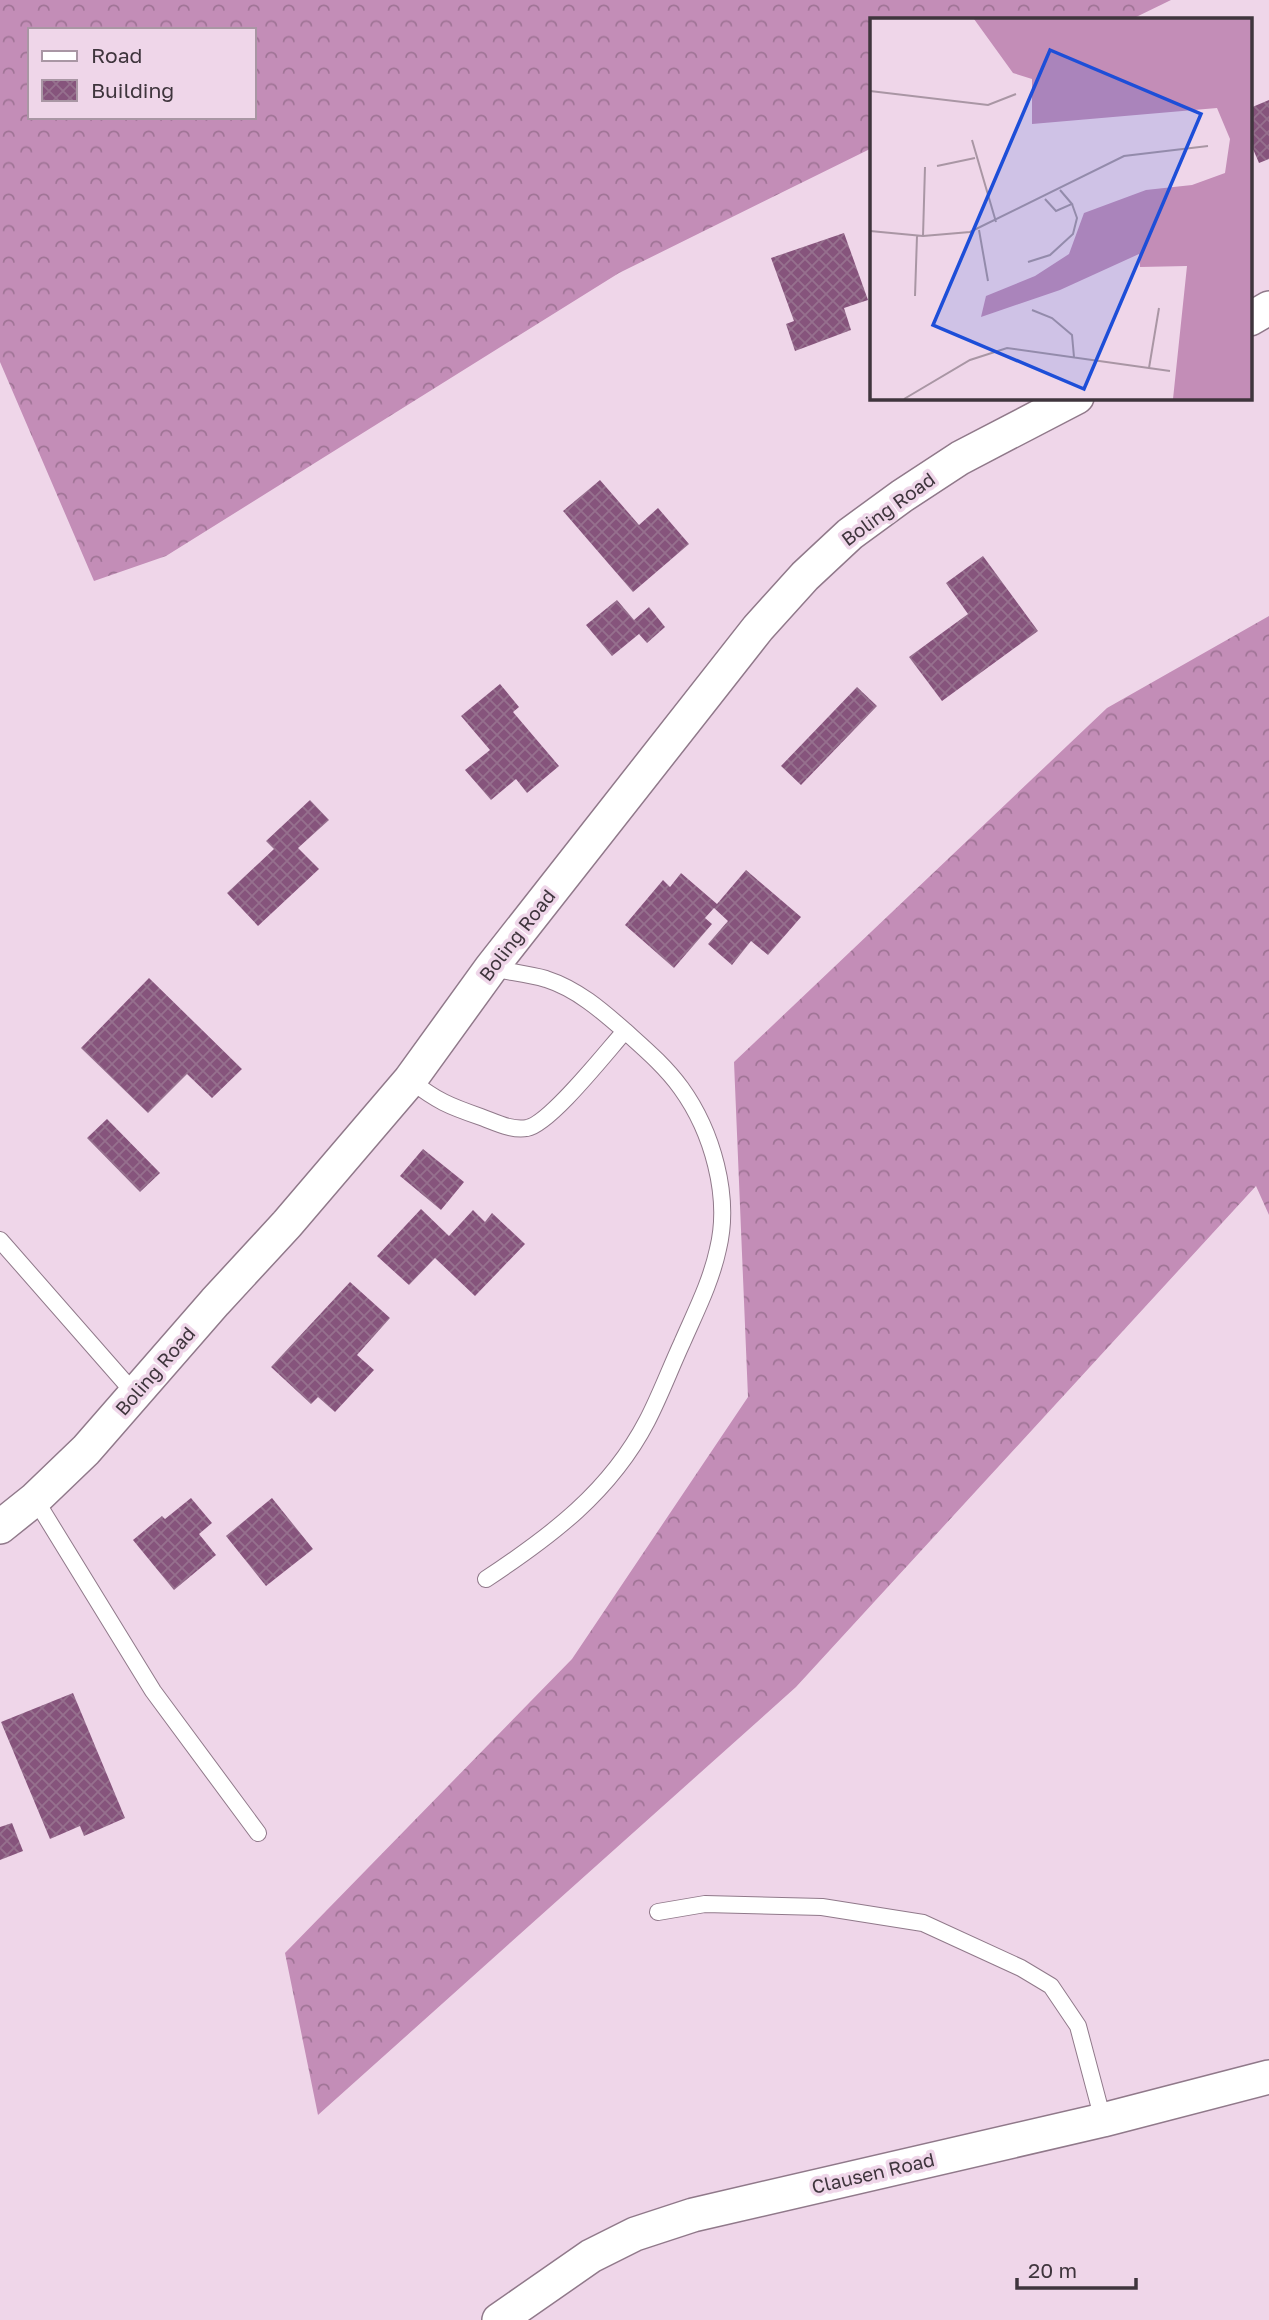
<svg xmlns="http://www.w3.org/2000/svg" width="1269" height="2320" viewBox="0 0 1269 2320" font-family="'Golos Text',sans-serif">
	<defs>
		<pattern id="forest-crowns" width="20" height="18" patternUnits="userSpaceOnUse" patternTransform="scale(1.75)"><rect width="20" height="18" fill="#c38db7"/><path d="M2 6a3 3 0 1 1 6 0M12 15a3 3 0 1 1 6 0" fill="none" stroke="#a07496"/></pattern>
		<pattern id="building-cross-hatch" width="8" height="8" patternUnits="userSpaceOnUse" patternTransform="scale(1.75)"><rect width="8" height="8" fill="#86547c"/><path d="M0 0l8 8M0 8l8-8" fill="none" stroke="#96708e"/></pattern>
	</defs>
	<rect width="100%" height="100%" fill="#efd6e9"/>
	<path fill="url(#forest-crowns)" fill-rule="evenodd" d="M0,0H1171L1132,19H872V148L619,273L166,556L94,581L0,362ZM30,30H254V117H30Z
		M1269,616V1215L1256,1186L796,1687L318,2115L285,1953L572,1659L748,1397L734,1062L1107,708Z"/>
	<path fill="url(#building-cross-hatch)" d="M1269,100V159L1259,163L1250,142V108Z
		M844,233L868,300L844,308L851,330L795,351L786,324L794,321L771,258Z
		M600,480L639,525L658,508L689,544L633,592L563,511Z
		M983,556L1038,631L942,701L909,657L968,614L946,583Z
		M617,600L634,620L649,607L665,627L647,643L639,634L612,656L586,625Z
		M500,684L519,707L513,712L559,766L527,793L516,779L491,800L465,770L490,750L461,716Z
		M857,687L877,706L801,785L781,766Z
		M310,800L329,820L298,848L319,869L258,926L227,893L274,849L266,841Z
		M746,870L801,917L768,955L751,941L732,965L708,944L728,921L714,908L705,918L712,924L674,968L625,925L663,880L670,887L681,873L717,904Z
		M149,978L242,1069L212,1098L187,1074L148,1113L81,1048Z
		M107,1119L160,1173L140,1192L87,1138Z
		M423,1149L464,1182L441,1210L400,1176Z
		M421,1209L449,1236L473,1210L485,1222L492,1213L525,1244L475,1296L435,1258L409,1285L377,1256Z
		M350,1282L390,1318L357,1355L374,1370L335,1412L318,1397L311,1404L271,1367Z
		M191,1498L212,1523L199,1534L216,1555L174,1590L133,1540L162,1516L165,1519Z
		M272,1498L313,1549L266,1586L226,1536Z
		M73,1693L125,1818L84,1836L80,1826L50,1839L1,1722Z
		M12,1823L23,1851L0,1860V1827Z"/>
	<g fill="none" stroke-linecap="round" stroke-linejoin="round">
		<defs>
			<path id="lane" d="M410,1080C437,1101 449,1106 481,1117C495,1122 512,1131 527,1128C550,1124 607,1051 625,1031C601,1010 577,989 546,979C528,974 509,972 491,968
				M0,1240L135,1394
				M35,1499L153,1691L258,1833
				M486,1579C551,1536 610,1492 647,1421C660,1396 670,1369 682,1343C695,1313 711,1282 718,1249C731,1196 712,1131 681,1088C665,1066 645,1049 625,1031
				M658,1912L705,1904L822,1907L923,1923L1021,1968L1051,1986L1078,2026L1103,2120"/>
			<path id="street" d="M1250,319L1269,308
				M0,1527L35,1499L86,1450L215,1302L287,1224L410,1080L491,968L758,628L805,576L850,534L902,496L960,458L1077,397
				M499,2320L591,2256L635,2234L693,2215L1103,2120L1269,2077"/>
		</defs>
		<use href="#lane" stroke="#90798a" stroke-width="18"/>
		<use href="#street" stroke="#90798a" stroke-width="36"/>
		<use href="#lane" stroke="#fff" stroke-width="16"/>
		<use href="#street" stroke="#fff" stroke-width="33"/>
	</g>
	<g text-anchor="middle" stroke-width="7" stroke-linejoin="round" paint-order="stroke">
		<g font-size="19" fill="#3f353d" stroke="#efd6e9">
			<text transform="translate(888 509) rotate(-36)" y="7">Boling Road</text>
			<text transform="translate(517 935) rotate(-52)" y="7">Boling Road</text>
			<text transform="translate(155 1371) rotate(-49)" y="7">Boling Road</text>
			<text transform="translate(873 2173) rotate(-13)" y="7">Clausen Road</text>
		</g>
	</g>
	<g transform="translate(870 18)">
		<rect width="382" height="382" fill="#efd6e9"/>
		<path d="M104,1H381V381H303L317,248L270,249L269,236L190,272L111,299L116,278L165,258L199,236L214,195L276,172L322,167L355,155L360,121L347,90L162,106V61L143,55Z" fill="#c38db7"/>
		<path fill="none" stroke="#a996a4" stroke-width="2" d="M0,73L118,87L146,76M102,122L126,204M67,148L105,140M175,181L186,193L202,186L190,172M109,212L118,263M0,213L53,218L100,214L254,138L338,128M53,218L55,149M158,244L180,237L203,216L207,200L202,186M45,278L47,218M162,292L182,300L202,317L204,339M279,350L289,290M34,381L100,342L137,330L300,353"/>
		<path fill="#1d4ed8" fill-opacity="0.15" stroke="#1d4ed8" stroke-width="3.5" d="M180,32L331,96L214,371L63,307Z"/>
		<rect width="382" height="382" fill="none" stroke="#3f353d" stroke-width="3.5"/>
	</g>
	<rect x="28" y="28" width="228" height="91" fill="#efd6e9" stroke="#a996a4" stroke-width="2"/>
	<rect x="42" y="51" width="35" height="10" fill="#ffffff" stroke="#a996a4" stroke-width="2"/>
	<text x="91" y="63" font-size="21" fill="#3f353d">Road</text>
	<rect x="42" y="80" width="35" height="21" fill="url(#building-cross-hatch)" stroke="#a996a4" stroke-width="2"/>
	<text x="91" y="98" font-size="21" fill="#3f353d">Building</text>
	<path d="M1017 2278v10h119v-10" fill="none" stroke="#3f353d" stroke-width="3.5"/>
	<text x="1028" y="2278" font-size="21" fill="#3f353d" stroke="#efd6e9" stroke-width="5" paint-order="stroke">20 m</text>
</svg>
